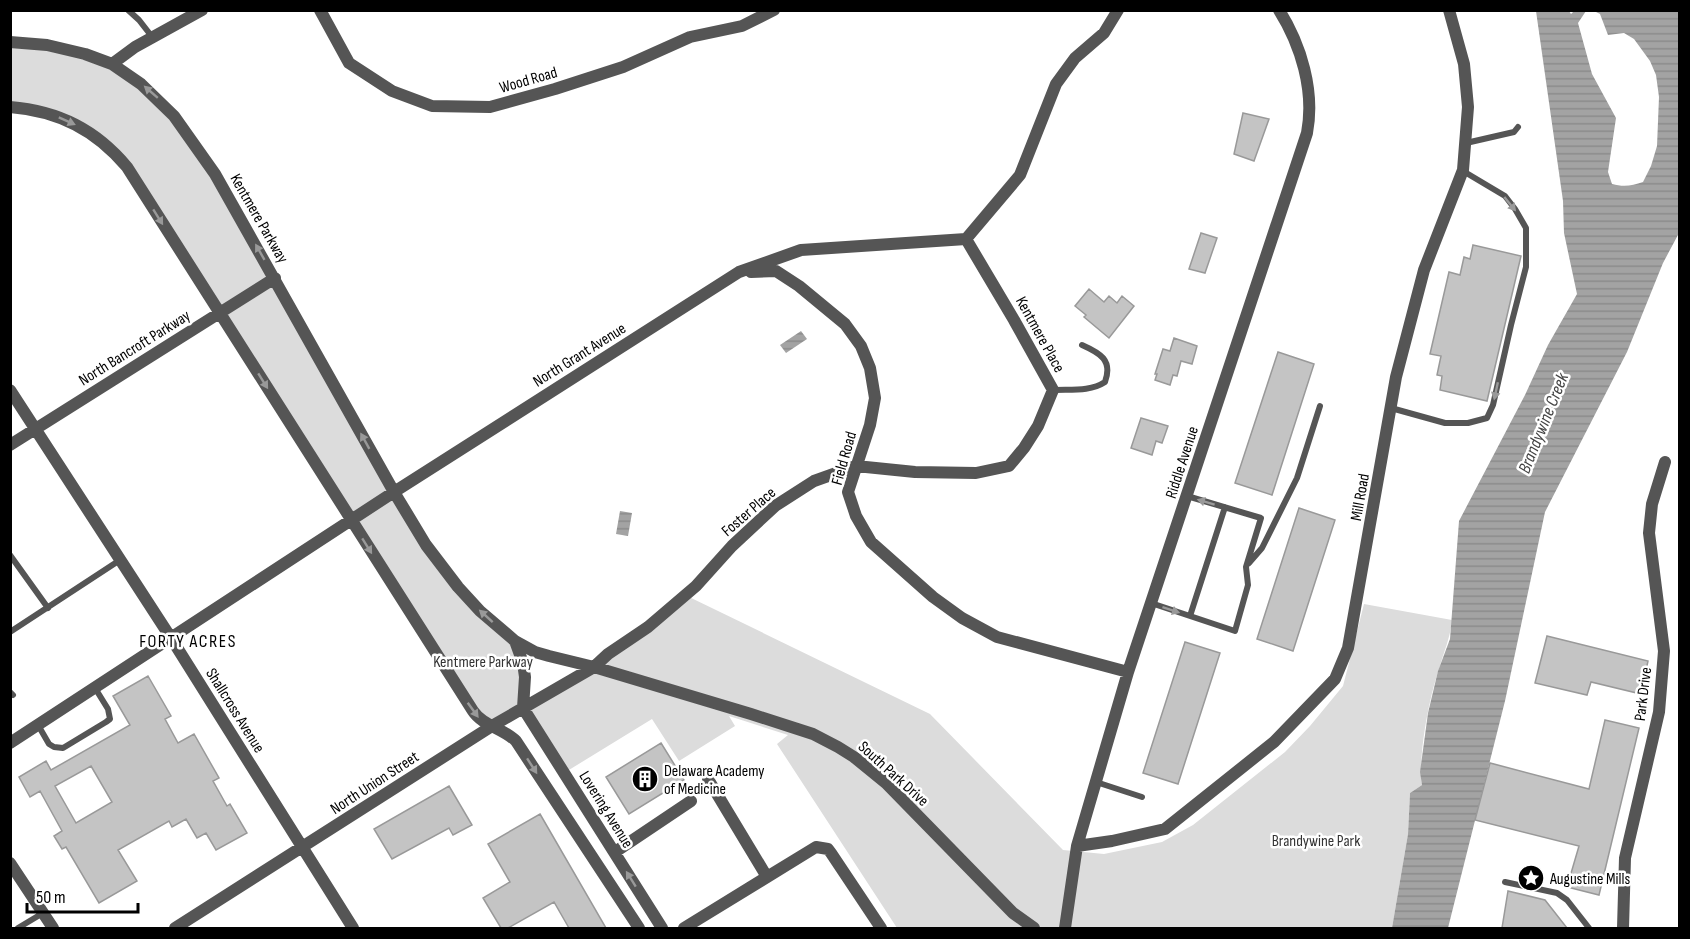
<svg xmlns="http://www.w3.org/2000/svg" width="1690" height="939" viewBox="0 0 1690 939" font-family="'Sofia Sans Condensed',sans-serif">
	<defs>
		<pattern id="water-rules" width="6" height="5" patternUnits="userSpaceOnUse" patternTransform="scale(1.5)"><rect width="6" height="5" fill="#a3a3a3"/><path d="M0 2.5h6" fill="none" stroke="#8b8b8b"/></pattern>
	</defs>
	<rect width="100%" height="100%" fill="#fff"/>
	<path fill="#dcdcdc" d="M10,42L112,64L175,116L426,545L515,641L524,708L594,667L685,595L930,714L1063,850L1104,854L1162,842L1193,825L1285,752L1310,726L1343,686L1364,604L1452,620C1450,639 1444,651 1439,669C1429,698 1418,756 1422,785L1410,793L1408,834L1392,928H897L777,744L788,735L729,716L735,726L679,761L652,719L564,773L523,708L492,726L483,721L127,167L82,128L11,107Z"/>
	<path fill="url(#water-rules)" d="M1536,11H1569L1571,14L1574,11H1586L1578,23L1592,74L1616,118L1608,172L1612,184C1623,187 1632,186 1643,182L1651,166L1657,146L1659,97L1656,75L1650,61L1634,39L1624,33L1608,35L1600,14L1594,11H1679V233L1663,263L1627,352L1545,512L1505,701L1448,928H1392L1408,834L1410,793L1422,785L1420,772L1428,713L1438,671L1450,639L1459,521L1525,395L1548,345L1577,294L1564,233L1563,201Z
		M801,331L807,339L786,353L780,345Z
		M620,511L632,513L628,536L616,534Z"/>
	<path fill="#c4c4c4" stroke="#999" stroke-width="1.5" fill-rule="evenodd" d="M1243,113L1269,119L1254,161L1234,154Z
		M1201,233L1217,238L1205,273L1189,269Z
		M1473,245L1521,256L1487,401L1440,390L1442,376L1437,375L1441,356L1430,354L1449,272L1460,275L1464,257L1470,259Z
		M1089,289L1104,302L1109,296L1117,303L1122,296L1134,306L1109,338L1084,317L1086,315L1075,306Z
		M1174,338L1197,346L1192,364L1181,361L1177,376L1173,375L1170,385L1155,380L1157,374H1155L1163,349L1170,351Z
		M1278,352L1314,364L1272,495L1235,483Z
		M1141,418L1168,426L1162,443L1156,441L1152,455L1131,448Z
		M1299,508L1335,520L1293,651L1257,639Z
		M1547,636L1648,661L1641,694L1591,682L1587,695L1535,683Z
		M1185,642L1220,653L1178,784L1143,773Z
		M148,676L171,716L165,719L178,743L194,734L219,778L213,781L227,806L230,804L247,833L216,850L206,833L197,838L186,819L172,827L169,821L118,850L137,881L99,903L66,847L62,849L54,836L62,831L40,791L30,797L19,777L46,761L51,770L130,725L113,696ZM91,766L112,802L76,823L55,786Z
		M1605,720L1639,728L1599,895L1567,887L1579,846L1475,820L1490,763L1589,789Z
		M661,743L684,780L629,814L606,777Z
		M449,786L472,825L453,835L449,828L392,859L374,829Z
		M540,814L606,928H569L554,902L508,928H501L483,898L510,882L488,844Z
		M1508,891L1545,900L1567,928H1502Z"/>
	<g fill="none" stroke-linecap="round" stroke-linejoin="round">
		<path stroke="#555" stroke-width="6" d="M128,10L139,20L153,38
			M1466,143L1514,132L1518,127
			M1053,390C1070,389 1090,392 1105,382C1113,360 1100,353 1082,345
			M1391,408L1445,423H1468L1487,418L1493,405L1511,325L1526,267V228L1515,209L1505,196L1463,171
			M10,555L48,608
			M1249,563L1262,548L1297,478L1320,406
			M1151,603L1235,631L1248,585L1246,567L1261,518L1187,496
			M1190,616L1225,507
			M10,632L120,560
			M10,692L13,695
			M38,725L49,744L54,747L63,748L106,722L110,719L108,709L95,688
			M1096,782L1142,797
			M1505,882L1557,893L1567,900L1589,928
			M18,928L43,913"/>
		<path stroke="#555" stroke-width="12" d="M320,10L349,63L392,91L432,106L490,107L555,89L623,67L690,37L742,26L774,10
			M10,42L47,45L85,54L112,64L141,84L174,116L215,174L394,492L426,545L458,587L480,611L515,641L535,652L549,656L594,667L751,714L813,734L838,747L854,757L886,783L1013,913L1034,928
			M112,64L135,47L202,10
			M10,107C59,111 96,130 127,167L473,711C483,726 503,728 516,741L639,928
			M751,272L776,271L799,286L845,324L861,346L870,368L875,398L870,425L848,492L856,516L871,542L933,597L962,618L997,637L1128,672
			M10,390L171,638L353,928
			M10,445L275,278
			M515,641L523,663L525,677L523,708L662,928
			M10,743L394,492L739,272L801,250L966,239L1020,175L1056,84L1075,58L1104,33L1118,10
			M708,779L767,877
			M1077,846L1112,841L1165,829L1274,742L1335,679L1348,648L1396,377L1424,270L1463,170L1468,107L1464,64L1449,10
			M615,852L691,801
			M10,863L53,928
			M175,928L492,726L594,667L608,654L648,627L696,586L732,546L775,506L814,481L856,466L915,472L976,473L1009,466L1024,448L1038,426L1053,390L1014,320L966,239
			M684,928L816,847L828,849L831,853L881,928
			M1065,928L1077,846L1128,672L1307,133C1315,91 1301,45 1279,10
			M1623,928L1625,858L1659,712L1664,651L1649,533L1652,504L1665,462"/>
	</g>
	<defs><path id="oneway-solid" d="M-6-.8H1V-3.2L6.5 0L1 3.2V.8H-6Z" transform="scale(1.5)"/></defs>
	<g fill="#999">
		<use href="#oneway-solid" transform="translate(151 92) rotate(-139)"/>
		<use href="#oneway-solid" transform="translate(67 121) rotate(24)"/>
		<use href="#oneway-solid" transform="translate(1510 204) rotate(51)"/>
		<use href="#oneway-solid" transform="translate(158 217) rotate(58)"/>
		<use href="#oneway-solid" transform="translate(260 252) rotate(-120)"/>
		<use href="#oneway-solid" transform="translate(263 381) rotate(58)"/>
		<use href="#oneway-solid" transform="translate(1496 391) rotate(102)"/>
		<use href="#oneway-solid" transform="translate(365 441) rotate(-119)"/>
		<use href="#oneway-solid" transform="translate(1206 502) rotate(-163)"/>
		<use href="#oneway-solid" transform="translate(367 546) rotate(58)"/>
		<use href="#oneway-solid" transform="translate(1171 610) rotate(18)"/>
		<use href="#oneway-solid" transform="translate(486 616) rotate(-138)"/>
		<use href="#oneway-solid" transform="translate(473 710) rotate(54)"/>
		<use href="#oneway-solid" transform="translate(532 766) rotate(57)"/>
		<use href="#oneway-solid" transform="translate(631 879) rotate(-122)"/>
	</g>
	<defs>
		<symbol id="building-disc" viewBox="-11 -11 22 22"><circle r="9.5" fill="#000" stroke="#fff"/><path d="M-4-6H4V6H1V3H-1V6H-4ZM-2.5-4.3h1.7v1.8h-1.7ZM.8-4.3h1.7v1.8H.8ZM-2.5-1h1.7V.8h-1.7ZM.8-1h1.7V.8H.8Z" fill="#fff"/></symbol>
		<symbol id="sight-disc" viewBox="-11 -11 22 22"><circle r="9.5" fill="#000" stroke="#fff"/><path d="M0-6L1.8-2.2L6-1.7L2.9 1.2L3.7 5.4L0 3.3L-3.7 5.4L-2.9 1.2L-6-1.7L-1.8-2.2Z" fill="#fff"/></symbol>
	</defs>
	<g fill-rule="evenodd">
		<use href="#building-disc" x="630" y="764" width="30" height="30"/>
		<use href="#sight-disc" x="1516" y="863" width="30" height="30"/>
	</g>
	<g text-anchor="middle" stroke-width="5" stroke-linejoin="round" paint-order="stroke">
		<g font-size="16" fill="#000" stroke="#fff">
			<text transform="translate(528 79) rotate(-16)" y="6">Wood Road</text>
			<text transform="translate(260 218) rotate(60)" y="6">Kentmere Parkway</text>
			<text transform="translate(1041 334) rotate(61)" y="6">Kentmere Place</text>
			<text transform="translate(134 347) rotate(-32)" y="6">North Bancroft Parkway</text>
			<text transform="translate(579 354) rotate(-32)" y="6">North Grant Avenue</text>
			<text transform="translate(843 458) rotate(-74)" y="6">Field Road</text>
			<text transform="translate(1181 462) rotate(-72)" y="6">Riddle Avenue</text>
			<text transform="translate(1359 497) rotate(-80)" y="6">Mill Road</text>
			<text transform="translate(748 511) rotate(-41)" y="6">Foster Place</text>
			<text transform="translate(1642 694) rotate(-83)" y="6">Park Drive</text>
			<text transform="translate(236 710) rotate(58)" y="6">Shallcross Avenue</text>
			<text transform="translate(894 773) rotate(42)" y="6">South Park Drive</text>
			<text transform="translate(374 782) rotate(-33)" y="6">North Union Street</text>
			<text transform="translate(607 809) rotate(58)" y="6">Lovering Avenue</text>
		</g>
		<g font-size="16" fill="#333" stroke="#fff">
			<text x="483" y="667">Kentmere Parkway</text>
			<text x="1316" y="846">Brandywine Park</text>
		</g>
		<g font-size="16" fill="#000" stroke="#fff" text-anchor="start">
			<text x="664" y="776">Delaware Academy<tspan x="664" dy="18">of Medicine</tspan></text>
			<text x="1550" y="884">Augustine Mills</text>
		</g>
		<g font-size="18" font-style="italic" fill="#444" stroke="#fff">
			<text transform="translate(1543 423) rotate(-68)" y="6">Brandywine Creek</text>
		</g>
		<g font-size="18" letter-spacing="1.5" fill="#000" stroke="#fff">
			<text x="188" y="647">FORTY ACRES</text>
		</g>
	</g>
	<rect width="1690" height="939" fill="none" stroke="#000000" stroke-width="24"/>
	<path d="M27 903v9h111v-9" fill="none" stroke="#000000" stroke-width="3"/>
	<text x="36" y="903" font-size="18" fill="#000000" stroke="#ffffff" stroke-width="4.5" paint-order="stroke">50 m</text>
</svg>
